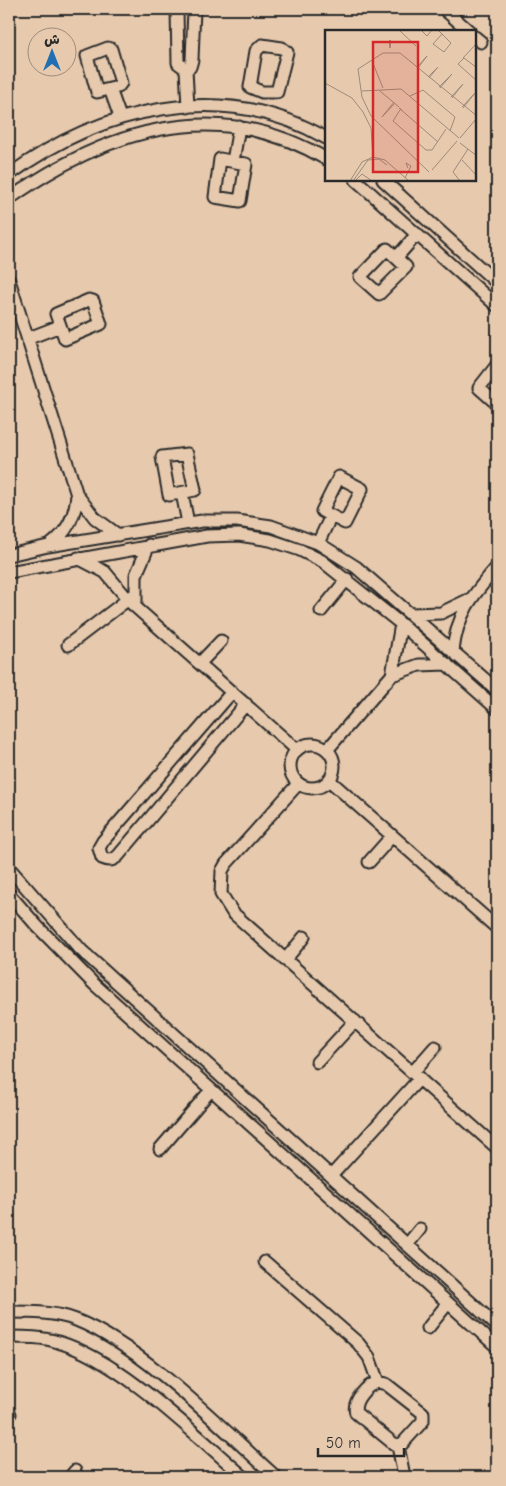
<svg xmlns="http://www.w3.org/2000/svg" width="506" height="1486" viewBox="0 0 506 1486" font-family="'Comic Neue','Playpen Sans Arabic',sans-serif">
	<rect width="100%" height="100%" fill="#e7caae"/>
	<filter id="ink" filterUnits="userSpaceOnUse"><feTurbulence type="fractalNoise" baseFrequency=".02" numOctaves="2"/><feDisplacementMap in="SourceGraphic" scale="10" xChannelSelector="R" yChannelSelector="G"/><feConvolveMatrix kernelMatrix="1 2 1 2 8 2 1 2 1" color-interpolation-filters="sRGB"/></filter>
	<g filter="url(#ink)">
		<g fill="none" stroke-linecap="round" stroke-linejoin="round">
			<defs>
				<path id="minor" d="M177,9L178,63L186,69L190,67L192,60L194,9
					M444,9L469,31
					M475,37L481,42
					M262,45L282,48L287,52L277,92H262L250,87L256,51Z
					M108,48L111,49L121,83L118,87L97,92L87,56Z
					M186,69L188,107
					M110,89L120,117
					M220,159L246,164L240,201L215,197Z
					M233,161L239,127
					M9,175C100,108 222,78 326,138
					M356,180L497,306
					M383,180L497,283
					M9,199C106,130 216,94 326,159
					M387,249L406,267L379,294L360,277Z
					M397,257L417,234
					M9,280L77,495L95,518L118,535
					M89,300L93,301L101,324L65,339L56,314Z
					M29,338L60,326
					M497,365L479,388L497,404
					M187,454L195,490L169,495L162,457Z
					M339,477L362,489L345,523L322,511Z
					M182,493L188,523
					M318,543L331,516
					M49,546C67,533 75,517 77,495
					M9,555L48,546L202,521H237L271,526L318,543L356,567L497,690
					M78,558L105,572L132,604L297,750
					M9,572L207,536L239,535L270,540L300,550L322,561L401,624L497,709
					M136,601V575L149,545
					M321,611L347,579
					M411,614L441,613L468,600
					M68,645L135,594
					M453,651C457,613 473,595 497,567
					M200,663L221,641
					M392,675L401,624
					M232,692L103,841L99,848L102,858C109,861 112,861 118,856L246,704
					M290 766a22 22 0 1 1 44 0a22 22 0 1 1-44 0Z
					M327,750L392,675L419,665L447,664
					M329,780L497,928
					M298,784L226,864L222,871L221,894L233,913L497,1148
					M369,862L392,836
					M9,868L81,950L497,1326
					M9,894L37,926L94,984L497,1347
					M285,960L304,937
					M317,1062L355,1021
					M413,1072L435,1047
					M160,1149L211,1090
					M331,1176L420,1078
					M407,1245L420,1229
					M265,1262L358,1343L369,1357L378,1382
					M9,1312C31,1312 56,1312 76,1320C145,1348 220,1427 276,1477
					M428,1328L448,1303
					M9,1337C25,1337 43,1337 58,1342C122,1361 194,1434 244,1477
					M378,1382L386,1384L423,1413V1421L401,1445L394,1444L356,1413C352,1401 367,1385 378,1382Z
					M9,1416L10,1414
					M398,1446L403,1471L402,1477
					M70,1477L75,1471"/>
			</defs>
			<use href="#minor" stroke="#2b2b2b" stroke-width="15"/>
			<use href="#minor" stroke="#e7caae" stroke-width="11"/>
		</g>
	</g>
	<g transform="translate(325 30)">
		<rect width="151" height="151" fill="#e7caae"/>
		<path fill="none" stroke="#9c8a7a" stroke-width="1" d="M74,0L91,16M96,0L102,6L107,0M113,0L126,13L119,22L108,14L117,4M65,10L66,11L65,18L64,11ZM138,28L152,13M47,31L58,58M92,37L102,26L93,38M152,38L139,28L133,34L152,51M103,47L113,37L104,48M0,53L27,68L38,82L46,98L48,127M114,57L127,44L115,58M37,61L76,59L134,108M55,61L74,77M85,66L98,60L130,87L125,101M126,67L138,54L127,68M69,72L57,87L70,73M137,77L150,63L138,78M75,80L68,91L101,120H107L121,99M77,80L74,78L113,112M135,108L151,89M135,113L152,126M137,130L152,146M107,140L132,111M104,142L46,86L37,67L33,39L58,23H75L152,86M80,148L86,136L81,133L83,138M31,150L37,144L47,151M25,151L37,132L48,127L60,130L84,151M28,151L43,130L54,129L62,135M135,151L128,142L143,119"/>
		<path fill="#d62828" fill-opacity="0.15" stroke="#d62828" stroke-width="2.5" d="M48,12H93V142H48Z"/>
		<rect width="151" height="151" fill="none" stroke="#2b2b2b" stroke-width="2.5"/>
	</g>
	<rect width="506" height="1486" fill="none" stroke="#e7caae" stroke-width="30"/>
	<rect x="15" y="15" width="476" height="1456" fill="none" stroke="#2b2b2b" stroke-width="2" filter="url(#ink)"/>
	<g transform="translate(52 52)"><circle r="24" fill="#e7caae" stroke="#9c8a7a"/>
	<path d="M0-4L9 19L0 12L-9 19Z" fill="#1f6fb2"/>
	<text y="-8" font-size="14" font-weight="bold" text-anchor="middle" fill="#2b2b2b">ش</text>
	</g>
	<path d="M318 1448v8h86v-8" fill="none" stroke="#2b2b2b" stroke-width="2.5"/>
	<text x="326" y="1448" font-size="15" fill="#2b2b2b" stroke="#e7caae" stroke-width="4" paint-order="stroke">50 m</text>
</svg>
